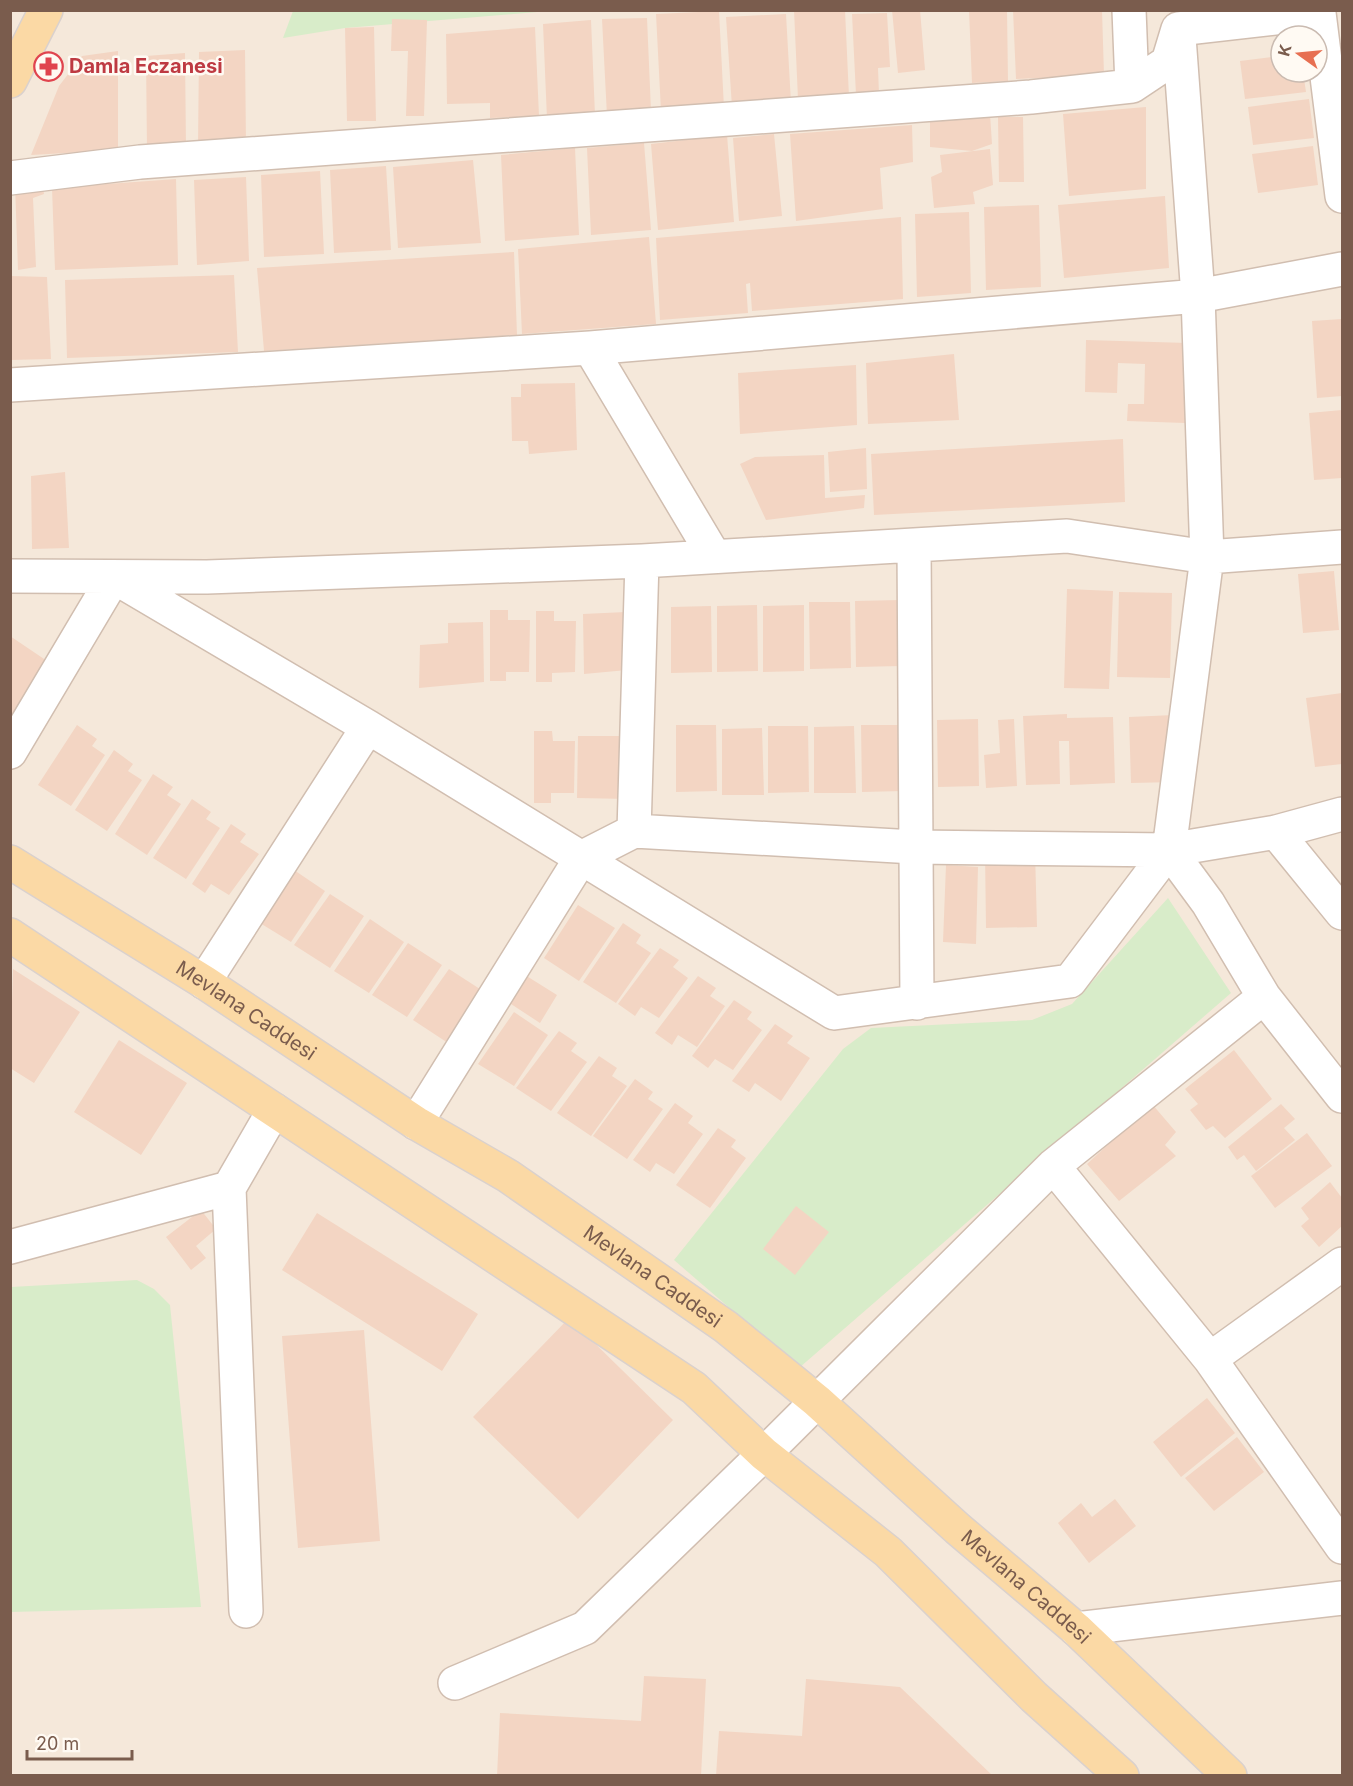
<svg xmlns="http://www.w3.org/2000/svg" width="1353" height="1786" viewBox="0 0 1353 1786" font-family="Inter,sans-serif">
	<rect width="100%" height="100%" fill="#fdf6ec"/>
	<path fill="#f5e8da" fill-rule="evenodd" d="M11,11H1342V1775H11ZM1281,36H1317V72H1281Z"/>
	<path fill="#d8ecc9" d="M293,11H549L345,28L283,38Z
		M1168,898L1231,993L799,1368L674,1260L843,1049L871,1028L1032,1020L1072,1004Z
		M137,1280L154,1289L170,1305L201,1607L11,1612V1287Z"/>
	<path fill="#f3d5c3" d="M794,10H845L849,97L798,99Z
		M892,10H920L925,70L898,73Z
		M969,10H1007L1008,81L972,83Z
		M1013,10H1102L1104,75L1016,79Z
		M719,11L724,108L661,111L656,14Z
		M887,13L890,67L878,68L879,94L856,95L852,14Z
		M786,14L791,103L732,107L726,17Z
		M647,18L651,111L607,116L602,19Z
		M392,19L427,20L424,116H406L408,51H391Z
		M591,20L595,115L547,119L543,24Z
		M374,27L376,121H347L345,28Z
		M535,27L539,116L490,118V103L447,104L446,34Z
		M245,50L246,145L198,146L199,52Z
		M118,51V150L31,155L59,86L82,56Z
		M185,53L186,148L147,150L146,56Z
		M1281,56V72H1303L1306,92L1245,99L1240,61Z
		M1309,99L1314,138L1253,145L1248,107Z
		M1146,107V189L1069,196L1063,114Z
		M930,111L990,114L992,144L972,151L930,147Z
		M998,117H1023L1024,182H999Z
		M912,125L913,162L880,168L883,209L796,221L790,134Z
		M774,134L782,216L739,221L733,138Z
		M727,135L734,222L658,230L651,144Z
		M644,143L651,230L591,235L587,148Z
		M1313,146L1318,185L1258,193L1252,154Z
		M575,148L579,235L505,241L501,155Z
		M990,149L993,185L973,192L975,204L934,208L931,177L942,172L940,155Z
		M473,160L481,243L398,248L393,167Z
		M386,166L391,250L334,253L330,170Z
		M320,171L324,254L264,257L261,175Z
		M246,177L249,261L197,265L194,180Z
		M176,179L178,265L55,270L52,188Z
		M15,184H42L44,194L33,198L36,267L18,270Z
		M1165,196L1169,268L1064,278L1058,205Z
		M1039,205L1041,287L986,290L984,207Z
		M969,212L971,293L917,297L915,214Z
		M901,217L903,299L752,311L750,283L746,284L748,313L660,320L656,238Z
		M649,237L656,324L522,334L518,249Z
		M514,252L517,335L264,351L257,268Z
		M234,275L238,352L67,358L65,280Z
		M10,276L47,277L51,359L10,360Z
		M1342,319V396L1317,398L1312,321Z
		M1086,340L1188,343L1185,423L1127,421L1128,404H1144L1145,364L1118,363L1117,393L1085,392Z
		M954,354L959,420L868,424L866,363Z
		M856,365L857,425L740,434L738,373Z
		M575,383L577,450L529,454L528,441H512L511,397H521V384Z
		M1342,410V478L1314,480L1309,413Z
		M1123,439L1125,502L874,515L871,454Z
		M866,448L867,489L830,492L828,452Z
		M824,455L825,498L865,495L864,508L766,520L740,464L755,457Z
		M65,472L69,548L32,549L31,476Z
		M1334,571L1339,630L1303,633L1298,574Z
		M1067,589L1113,591L1109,689L1064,688Z
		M1119,592L1172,593L1170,678L1117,677Z
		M900,600L901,666L856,667L855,601Z
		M809,602H850L851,668L810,669Z
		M757,605L758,671L717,672V606Z
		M804,605V671L763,672V606Z
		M711,606L712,672L671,673V607Z
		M490,610H508V620H530L529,672H506V681H490Z
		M536,611H554V621H576L575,672L552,673V682H536Z
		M626,612L627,670L584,674L583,614Z
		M483,622L484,682L419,688L420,645L448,643V623Z
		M10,636L53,665L10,731Z
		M1342,693V764L1315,767L1306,698Z
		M1067,714V718L1113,717L1115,783L1070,785L1069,741H1059L1060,784L1026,785L1023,716Z
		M1174,715L1176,782L1131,783L1129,717Z
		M978,719L979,786L938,787L937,720Z
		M1014,719L1017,786L986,788L984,755L1000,753L998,720Z
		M77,725L97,739L92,746L105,755L71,806L38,785Z
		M676,725H716L717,791L676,792Z
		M861,725H902L903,791L862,792Z
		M768,726H808L809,792L768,793Z
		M854,726L856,793H814V727Z
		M762,728L764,795H722V729Z
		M534,731H552L553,741H575L574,793H551V803H534Z
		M578,736H629V799L577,798Z
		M114,750L133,764L128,771L142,780L107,831L75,810Z
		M153,774L173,787L167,795L181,804L147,855L115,834Z
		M192,799L211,812L206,819L220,828L186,879L153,858Z
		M231,824L246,834L240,842L259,854L229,895L211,884L205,893L192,884Z
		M1035,851L1037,927L986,928L985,852Z
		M946,865L978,867L976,944L943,942Z
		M291,868L325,891L291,942L255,920Z
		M330,894L364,916L330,968L294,945Z
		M578,905L615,928L579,981L544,958Z
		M370,919L404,942L369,993L334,971Z
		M623,923L641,935L636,943L651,953L616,1003L583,982Z
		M408,943L442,965L407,1017L372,995Z
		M660,948L679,960L673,967L688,978L659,1018L641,1007L635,1016L618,1004Z
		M13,969L80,1012L34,1083L10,1068Z
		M449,969L483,991L448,1043L413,1020Z
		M517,970L557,995L540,1023L511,1004L502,1018L492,1011Z
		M698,976L716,988L710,996L725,1006L697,1047L678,1035L672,1045L655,1033Z
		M734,1000L752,1012L747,1019L762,1030L733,1070L715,1059L708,1068L692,1056Z
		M514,1012L548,1035L514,1086L478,1064Z
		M775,1024L793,1036L787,1043L810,1058L781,1101L755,1083L749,1092L732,1081Z
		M559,1031L577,1043L571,1051L587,1062L551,1111L516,1088Z
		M119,1040L187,1083L141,1155L74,1112Z
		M1234,1050L1272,1099L1225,1138L1213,1126L1206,1130L1190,1110L1198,1104L1185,1089Z
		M599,1056L617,1068L612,1076L627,1086L591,1136L557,1113Z
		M635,1079L653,1092L648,1099L663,1109L627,1159L593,1136Z
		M675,1103L693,1116L688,1123L703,1134L674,1174L656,1163L650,1172L633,1160Z
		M1152,1104L1176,1132L1165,1145L1176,1156L1119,1201L1087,1164Z
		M1281,1104L1295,1119L1284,1128L1295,1140L1256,1171L1244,1155L1237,1160L1228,1147Z
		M718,1128L736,1140L731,1147L746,1158L710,1208L676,1185Z
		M1307,1133L1332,1166L1275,1208L1251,1176Z
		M1330,1182L1342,1198V1226L1319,1247L1301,1226L1309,1219L1301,1208Z
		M796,1206L829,1232L795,1275L763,1249Z
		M201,1210L216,1229L196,1246L206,1258L191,1270L166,1237Z
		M317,1213L478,1314L442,1371L282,1270Z
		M569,1318L673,1420L578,1519L473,1417Z
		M364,1330L380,1541L298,1548L282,1336Z
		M1207,1398L1235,1433L1181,1477L1153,1442Z
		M1237,1437L1264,1472L1214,1511L1185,1478Z
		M1115,1499L1136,1526L1089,1563L1058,1523L1081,1503L1092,1517Z
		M644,1676L706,1679L701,1776H497L500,1713L641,1721Z
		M806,1679L900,1687L993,1776H716L719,1731L802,1736Z"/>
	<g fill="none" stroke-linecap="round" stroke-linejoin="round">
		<defs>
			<path id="minor" d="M1129,10L1132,86
				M1179,37L1198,296L1207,557L1169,850L1208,903L1264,997L1342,1096
				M10,178L140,162L1031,97L1132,86L1168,62L1178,29L1319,13L1342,196
				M590,348L714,556
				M10,385L590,348L1198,296L1342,269
				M914,545L917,1003
				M10,576L207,577L642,561L1067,536L1207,557L1342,547
				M10,752L114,577L368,727L834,1013L1070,981L1169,850L914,847L634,831L581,858L416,1123
				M634,831L642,561
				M1276,832L1342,913
				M1169,850L1276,832L1342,814
				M204,982L368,727
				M1053,1166L1210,1359L1342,1547
				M229,1188L246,1611
				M10,1247L229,1188L274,1110
				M1210,1359L1342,1264
				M1076,1629L1342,1598
				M455,1683L585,1628L764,1454L1053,1166L1264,997"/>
			<g id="major">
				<path d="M10,81L46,10"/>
				<path id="s1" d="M10,862L204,982L416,1123L508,1176L726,1327L817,1401L958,1529L1076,1629L1230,1776"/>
				<path d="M10,935L694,1388L764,1454L888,1552L1034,1697L1122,1776"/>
			</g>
		</defs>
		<use href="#minor" stroke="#d1beb0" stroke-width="36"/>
		<use href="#major" stroke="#dad1cd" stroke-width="36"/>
		<use href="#minor" stroke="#fff" stroke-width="33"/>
		<use href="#major" stroke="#fbd9a5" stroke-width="33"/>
	</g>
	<defs>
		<symbol id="pharmacy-ring" viewBox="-11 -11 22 22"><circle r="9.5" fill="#fffaf3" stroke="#e0444e" stroke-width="1.5"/><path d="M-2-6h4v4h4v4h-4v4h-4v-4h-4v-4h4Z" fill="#e0444e"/></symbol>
	</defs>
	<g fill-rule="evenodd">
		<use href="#pharmacy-ring" x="32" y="50" width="33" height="33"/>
	</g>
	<g text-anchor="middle" stroke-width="5" stroke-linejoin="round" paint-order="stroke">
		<g font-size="20" font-weight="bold" fill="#be3a42" stroke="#fffaf3" text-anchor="start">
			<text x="69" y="73">Damla Eczanesi</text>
		</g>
		<g font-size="20" fill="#7a5c4d" stroke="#fffaf3">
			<text dy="7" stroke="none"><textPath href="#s1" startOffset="279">Mevlana Caddesi</textPath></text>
			<text dy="7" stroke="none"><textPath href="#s1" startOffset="765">Mevlana Caddesi</textPath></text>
			<text dy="7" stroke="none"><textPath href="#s1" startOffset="1251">Mevlana Caddesi</textPath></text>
		</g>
	</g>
	<rect width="1353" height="1786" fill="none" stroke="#7a5c4d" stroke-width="24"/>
	<g transform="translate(1299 54) rotate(285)"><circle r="28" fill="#fffaf3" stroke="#cabbb1" stroke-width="1.5"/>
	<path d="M0-4.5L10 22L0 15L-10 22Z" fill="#e76f51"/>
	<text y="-9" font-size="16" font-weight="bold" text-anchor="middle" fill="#7a5c4d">K</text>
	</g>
	<path d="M27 1750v9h105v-9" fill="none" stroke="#7a5c4d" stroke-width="3"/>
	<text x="36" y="1750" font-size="18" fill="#7a5c4d" stroke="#fffaf3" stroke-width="4.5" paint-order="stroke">20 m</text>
</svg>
